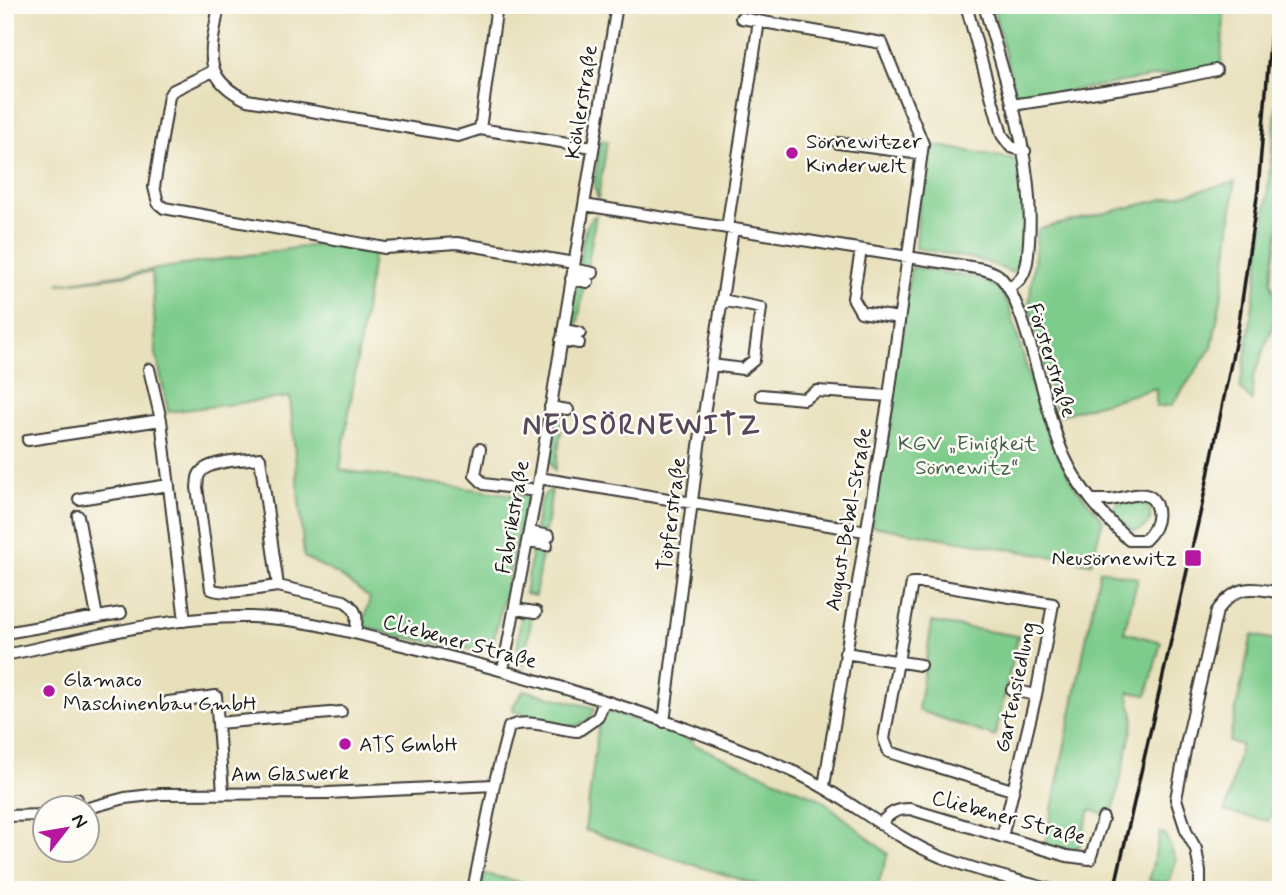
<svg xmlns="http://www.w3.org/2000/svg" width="1286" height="895" viewBox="0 0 1286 895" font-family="Mynerve,sans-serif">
	<rect width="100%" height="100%" fill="#fdfcf7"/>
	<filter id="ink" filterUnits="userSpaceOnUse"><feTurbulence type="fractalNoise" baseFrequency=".0143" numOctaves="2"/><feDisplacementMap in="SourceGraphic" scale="14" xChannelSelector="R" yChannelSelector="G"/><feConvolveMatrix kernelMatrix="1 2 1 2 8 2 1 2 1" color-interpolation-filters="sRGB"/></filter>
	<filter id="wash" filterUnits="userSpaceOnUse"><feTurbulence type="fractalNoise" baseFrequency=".00686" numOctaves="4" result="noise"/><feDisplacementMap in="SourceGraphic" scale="28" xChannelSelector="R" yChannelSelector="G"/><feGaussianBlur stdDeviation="1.57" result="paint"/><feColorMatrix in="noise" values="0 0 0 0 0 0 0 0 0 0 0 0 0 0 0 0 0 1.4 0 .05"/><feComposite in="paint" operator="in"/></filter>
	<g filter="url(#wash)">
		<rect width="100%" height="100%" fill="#e8e0bb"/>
		<path fill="#7ecc8b" stroke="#4d7454" stroke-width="2" d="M992,5H1222L1224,16L1221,65L1017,100Z
			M1281,40V216L1271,280L1273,290L1281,297V306L1253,378L1252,401L1240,389C1259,273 1274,158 1281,40Z
			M601,140L607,141L598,199L594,186Z
			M927,144L1021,160C1023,186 1030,237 1022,261C1020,267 1016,270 1011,272L983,261L916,248L918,213Z
			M1235,182L1224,282L1212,347L1172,405L1156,407V388L1057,416L1029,305L1038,229Z
			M596,215L587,269L579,268C582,252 581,224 596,215Z
			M322,244L374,251L340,470L528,497L493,642L489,646L480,651L398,636L362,626L370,598L339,575L304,557L290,397L168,412L156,353L152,272L58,284Z
			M911,267L978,278L999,288L1009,306L1031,383L1052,443L1074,485L1103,520L1091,563L871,526Z
			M577,283L584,284L577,330L570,329Z
			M556,410L564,412L555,471C543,456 553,428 556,410Z
			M552,490L545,532L535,530C538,516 537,495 552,490Z
			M1136,499L1147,505C1156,519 1147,530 1132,531L1114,513V507L1116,504Z
			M533,546L543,547L535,596L525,594Z
			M1100,570L1138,578L1124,632L1161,642L1147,695L1128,692L1134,720L1112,816L1090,810L1079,847L1066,850L1045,844Z
			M521,613L532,614L524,667L517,654Z
			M932,622L1018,636L995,737L918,710Z
			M1252,635L1281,641V775L1269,821L1225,812L1241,745L1229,742Z
			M524,690L595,708C585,739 545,722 522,718L523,713L512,711C513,702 520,698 524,690Z
			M609,711L690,740L695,745L821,799L888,854L876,890H773L585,830L599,721Z
			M1160,833L1165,834L1176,860L1170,881L1164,883L1149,880Z
			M485,874L555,890H481Z"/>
	</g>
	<g filter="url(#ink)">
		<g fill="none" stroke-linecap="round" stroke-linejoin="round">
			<defs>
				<path id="minor" d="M219,5C212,49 198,77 247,100L458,136L480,129
					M497,5L480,129L593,147
					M966,5L1002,135L1011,147L1025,151
					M984,5C1006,83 1035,160 1029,242C1028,253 1028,268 1021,278C1018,282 1012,286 1009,289
					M741,18L882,43L923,144L889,396L824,786
					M213,71L172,91L169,96L154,187L158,203L164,208L385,248L457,243L574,263
					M1012,105L1156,83L1216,70
					M838,143L921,154
					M584,205L983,269C988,271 994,272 998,275C1027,299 1045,419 1066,460C1080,490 1105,518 1129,540H1145C1153,532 1159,521 1157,510C1153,484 1127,498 1110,500C1105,500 1099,500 1094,500
					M727,228L759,21
					M861,250L853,298L861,312L899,318
					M573,269L593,273
					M571,279L588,282
					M563,330L580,333
					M561,340L579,343
					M712,365L743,369L754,360L761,308L722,300
					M149,369L161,420L185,621
					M761,395L804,399L817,391L889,396
					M550,407L568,410
					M28,440L161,420
					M480,449L475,475L484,484L536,491
					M539,478L865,531
					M79,499L169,485
					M78,516L97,617
					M529,532L549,536
					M528,542L547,545
					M278,586C260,588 226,596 211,589L197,487C198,483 197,478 199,475C205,460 246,460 260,458L278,586L344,601C358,609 358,618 355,633
					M515,609L536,612
					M5,633L121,613
					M845,653L920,665
					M5,655C85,639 169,615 251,617C306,618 360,635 414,648C542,679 672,718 792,771C845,795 888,835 941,857C977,871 1015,880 1053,890
					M503,670L539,478L617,5
					M1012,690L1036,695
					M168,702L216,696L223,793
					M664,722L699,446L733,229
					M218,723L341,712
					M494,785L509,727C528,717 557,730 578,731L598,717L604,702
					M77,799L79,808
					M88,808L125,798L160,794L328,793L494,785L473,890
					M5,816L46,815
					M881,823C890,813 896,809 910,809L1067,856L1090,859L1103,818
					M1002,837L1036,695L1053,604L924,583H912L884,739L889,752L1012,790
					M1200,890V872L1196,849L1187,833L1176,799L1187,740L1217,611C1237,584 1249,587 1281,593"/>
			</defs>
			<use href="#minor" stroke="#3b3934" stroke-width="14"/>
			<use href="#minor" stroke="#fff" stroke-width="10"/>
			<path stroke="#1c1c1c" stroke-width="3.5" d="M1114,890L1202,505L1238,329L1258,190L1273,5"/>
		</g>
	</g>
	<g fill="#b5179e" stroke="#fdfcf7" stroke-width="2.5">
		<circle cx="792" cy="153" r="7"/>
		<rect x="1184" y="549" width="18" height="18" rx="3.5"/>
		<circle cx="49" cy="691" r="7"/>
		<circle cx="345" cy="744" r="7"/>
	</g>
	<g text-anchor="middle" stroke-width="5" stroke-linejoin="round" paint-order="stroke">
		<g font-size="21" fill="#1c1c1c" stroke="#fdfcf7">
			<text transform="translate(581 102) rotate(-81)" y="7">Köhlerstraße</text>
			<text transform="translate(1052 360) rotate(72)" y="7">Försterstraße</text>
			<text transform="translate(671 514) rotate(-83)" y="7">Töpferstraße</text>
			<text transform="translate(512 517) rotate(-80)" y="7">Fabrikstraße</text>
			<text transform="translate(848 519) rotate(-80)" y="7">August-Bebel-Straße</text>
			<text transform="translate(460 641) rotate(15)" y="7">Cliebener Straße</text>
			<text transform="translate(1015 687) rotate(-78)" y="7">Gartensiedlung</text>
			<text transform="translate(290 773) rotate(-1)" y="7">Am Glaswerk</text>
			<text transform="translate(1009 817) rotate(15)" y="7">Cliebener Straße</text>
		</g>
		<g font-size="21" fill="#1c1c1c" stroke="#fdfcf7" text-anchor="start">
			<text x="806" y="148">Sörnewitzer<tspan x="806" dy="24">Kinderwelt</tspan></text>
			<text x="1177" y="565" text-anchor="end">Neusörnewitz</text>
			<text x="63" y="686">Glamaco<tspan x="63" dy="24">Maschinenbau GmbH</tspan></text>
			<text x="359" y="751">ATS GmbH</text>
		</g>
		<g font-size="21" fill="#436248" stroke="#fdfcf7">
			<text x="967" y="450">KGV „Einigkeit<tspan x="967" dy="24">Sörnewitz“</tspan></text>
		</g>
		<g font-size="28" font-weight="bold" letter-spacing="2" fill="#58495a" stroke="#fdfcf7">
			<text x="642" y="434">NEUSÖRNEWITZ</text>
		</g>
	</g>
	<rect width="1286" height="895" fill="none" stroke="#fdfcf7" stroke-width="28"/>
	<g transform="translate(66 829) rotate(59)"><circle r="33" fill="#fdfcf7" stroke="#a3a29f" stroke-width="2"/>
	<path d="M0-5L12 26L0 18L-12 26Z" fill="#b5179e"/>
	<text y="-10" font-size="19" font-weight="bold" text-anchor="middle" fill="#1c1c1c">N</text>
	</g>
</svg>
